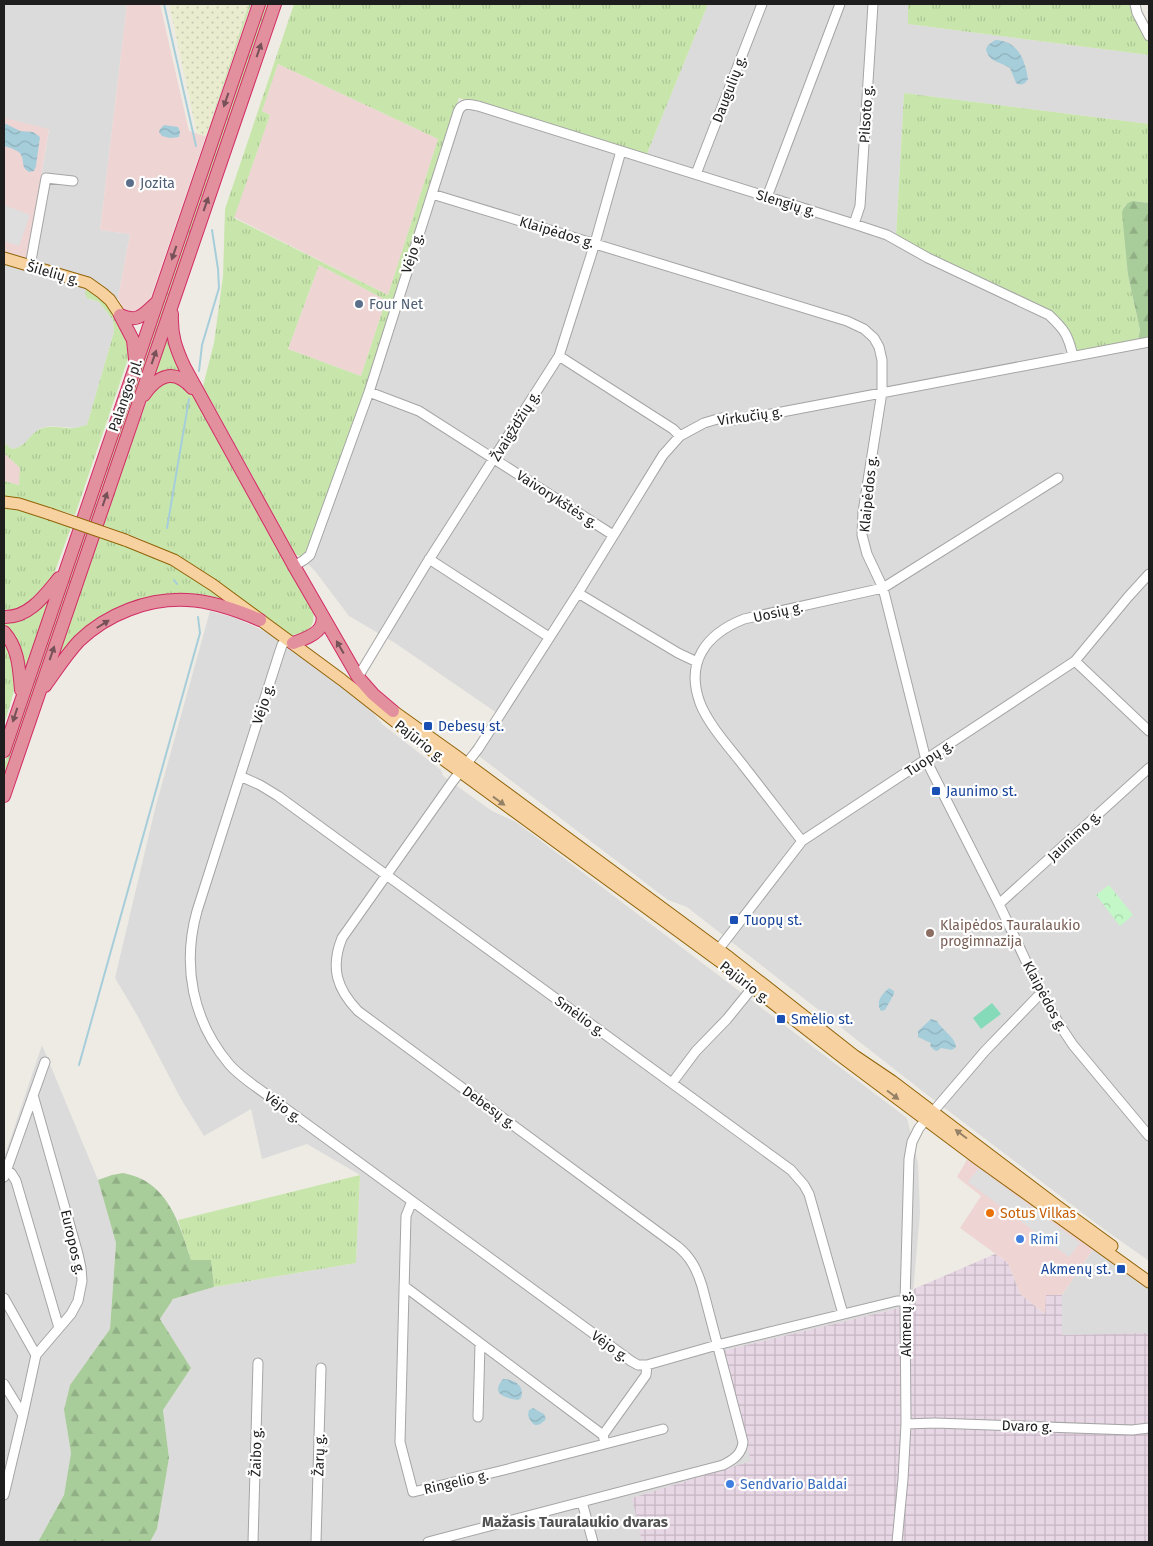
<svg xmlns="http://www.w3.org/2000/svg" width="1153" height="1546" viewBox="0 0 1153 1546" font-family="'Fira Sans',sans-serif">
	<defs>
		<pattern id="industrial-grid" width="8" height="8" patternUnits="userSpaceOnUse" patternTransform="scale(1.25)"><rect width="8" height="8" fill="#e7d6e4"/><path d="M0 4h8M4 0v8" fill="none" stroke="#c6b7c3"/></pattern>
		<pattern id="farmland-dots" width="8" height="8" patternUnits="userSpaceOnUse" patternTransform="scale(1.25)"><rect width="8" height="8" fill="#eaecd0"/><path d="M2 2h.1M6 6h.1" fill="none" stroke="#c8cab2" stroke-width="1.8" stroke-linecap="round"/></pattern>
		<pattern id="grass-tufts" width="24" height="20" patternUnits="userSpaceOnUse" patternTransform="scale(1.25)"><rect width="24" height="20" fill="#c8e6ac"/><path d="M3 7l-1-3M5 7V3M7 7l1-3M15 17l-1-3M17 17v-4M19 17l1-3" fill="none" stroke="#abc594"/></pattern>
		<pattern id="forest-firs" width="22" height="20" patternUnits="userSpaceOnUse" patternTransform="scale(1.25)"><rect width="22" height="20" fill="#a9cc9b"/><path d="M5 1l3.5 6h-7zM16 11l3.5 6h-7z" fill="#91af85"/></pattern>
		<pattern id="park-crowns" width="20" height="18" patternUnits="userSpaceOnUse" patternTransform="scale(1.25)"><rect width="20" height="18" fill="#c3f7c7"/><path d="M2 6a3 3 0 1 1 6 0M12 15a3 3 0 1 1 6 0" fill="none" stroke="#a7d3aa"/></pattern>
		<pattern id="water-waves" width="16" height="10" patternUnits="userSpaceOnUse" patternTransform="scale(1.25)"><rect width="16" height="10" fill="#a6ceda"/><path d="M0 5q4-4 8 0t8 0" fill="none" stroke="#8eb0bb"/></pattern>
	</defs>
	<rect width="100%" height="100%" fill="#eeebe4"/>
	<path fill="#dcdbdb" d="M4,4H127L100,230L130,234L118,298L116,300L27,261L49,130L4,118Z
		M708,4H908V24L1149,55V124L904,93L896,237L646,156Z
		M468,106L880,235L1149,344V1261L1101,1227L921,1090L687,907L668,900L471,750L497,713L395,643L349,616L315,571L306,562L460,110Z
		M4,261L86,287L87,298L99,302L113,320L114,332L87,425L76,428L49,426L39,429L26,442L17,448L12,449L4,443Z
		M210,611L236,618L277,637L371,710L382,724L441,770L443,776L492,811L516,822L907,1118L918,1163L920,1213L912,1305L722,1351L752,1461L633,1498L642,1542H150L157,1529L169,1458L163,1410L191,1368L160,1319L173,1299L214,1287L356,1263L360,1175L307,1144L262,1159L251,1109L204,1136L181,1099L137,1015L115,978L155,809Z
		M42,1045L98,1180L116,1243L110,1329L70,1385L64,1410L71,1453L64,1495L38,1542H4V1158Z
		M1094,1248L1149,1286L1148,1334L1062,1335V1295Z"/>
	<path fill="#eed5d4" d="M127,4H160L189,131L206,136L147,308L141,314L125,313L118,298L130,234L100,230Z
		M278,64L438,139L388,295L234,217L270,115L262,111Z
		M4,118L49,129L27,261L4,253Z
		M319,265L386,300L361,376L288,349Z
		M4,453L21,468L19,485L4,481Z
		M969,1156L1094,1248L1062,1295H1046V1315L1020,1294L1008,1263L960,1228L981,1196L957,1177Z"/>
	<path fill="url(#industrial-grid)" d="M995,1254L1008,1263L1020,1294L1045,1314L1046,1295H1062V1335L1149,1333V1542H642L632,1498L751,1461L722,1351L912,1305L914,1289Z"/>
	<path fill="url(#farmland-dots)" d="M169,4H249L206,136L197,134Z"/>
	<path fill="url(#grass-tufts)" fill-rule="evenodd" d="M249,4H251L206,136Z
		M265,4H270L4,780V766L36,668Z
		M294,4H708L646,156L459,98L370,378L306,555L301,556L296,555L293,550L203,386L214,343L223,276L225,209ZM278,64L438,139L388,295L234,218L270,115L262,111ZM319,265L386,300L361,376L288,349Z
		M908,4H1132L1149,42V55L908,24Z
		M904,93L1149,124V203C1139,202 1132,199 1124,206L1128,275L1140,330L1138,340L1076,352L1064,325L896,237Z
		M86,287L111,306L130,349L129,356L75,515L28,501L4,498V481L19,485L20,468L4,453V443L12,449C27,447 29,434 40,429C51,424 64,429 75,428C79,427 83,426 87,425L114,332L113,320L99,302L87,298L85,293Z
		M167,333L185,375L150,381Z
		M168,380L186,385L198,402L313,608C316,627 308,635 289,635L175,556L141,539L103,525L149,395Z
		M4,507L27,511L71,527L53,577L45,591L23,609L4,613Z
		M99,536L145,552L184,572L232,605L135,603L55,664Z
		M51,596L24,672L4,628V620Z
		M4,637L7,641L17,681L4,725Z
		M360,1175L356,1263L214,1287L211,1260H191L178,1220Z"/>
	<path fill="url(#forest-firs)" d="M1133,201L1149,203V338L1138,340L1140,330L1128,275L1122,213C1124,206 1126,203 1133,201Z
		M123,1173C168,1181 179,1223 191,1260H211L214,1287L173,1299L160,1319L191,1368L163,1410L169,1458L157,1529L150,1542H38L64,1495L71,1453L64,1410L70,1385L110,1329L116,1243L98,1180L112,1175Z"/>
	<path fill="url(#park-crowns)" d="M1109,885L1133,915L1120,926L1096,895Z"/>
	<path fill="#85daba" d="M992,1003L1001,1014L981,1029L973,1018Z"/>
	<path fill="#dedede" d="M4,205L30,215L19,246L4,241Z
		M979,1168L1080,1243L1069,1257L968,1182Z"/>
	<path fill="url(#water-waves)" d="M995,40C1018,41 1025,59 1028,79C1025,84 1022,86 1016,83L1010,68C1001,62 988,62 986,49L988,45Z
		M4,123L20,131L33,132L40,137L36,166L34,171L29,172C22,168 24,165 22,157C20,150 10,148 4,146Z
		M164,125L178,127L180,132L179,137L170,138L162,136L159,132L160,129Z
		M889,988L894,991V994L885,1010L881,1011C875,1002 882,994 889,988Z
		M931,1019L937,1021C942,1030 956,1038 956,1047L952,1050L941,1048L937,1051L934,1050L930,1046L931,1043L918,1037V1031Z
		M503,1379C515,1379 525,1386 521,1398L518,1400C505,1398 490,1394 503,1379Z
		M533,1408L544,1414L546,1419C537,1429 532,1426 528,1415L529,1410Z"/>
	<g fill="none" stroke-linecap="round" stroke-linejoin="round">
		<path stroke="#a6ceda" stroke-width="2" d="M164,4L196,146
			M199,371L202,345L219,288L218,269L212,230
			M167,528L189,399
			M174,580L177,584
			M79,1065L200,633L198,617"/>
		<defs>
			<path id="minor" d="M1135,4L1137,13L1149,36
				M696,174L762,4
				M432,194L847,321L864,329L874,338L879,347L882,360V392L863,512L862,535L867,554L883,588L926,760L999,904L1041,993L1061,1027L1073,1045L1149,1136
				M767,197L840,4
				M854,224L860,206L873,4
				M30,266L46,178L73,181
				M559,356L673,429L680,436
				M369,392L419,411L613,535
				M429,559L549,637
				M294,566L304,560L310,555L369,392L458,112C462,102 469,104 478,106L854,224L887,235L928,258L1049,315C1065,330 1068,335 1073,356
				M578,593L678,653L697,662
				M287,639L282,645L279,654L197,911C182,965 192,1020 229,1064C240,1077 257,1087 271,1098L631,1361L638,1365H647L717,1345L897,1301H905
				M1075,661L1149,731
				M358,677L425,566L559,356L595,243L621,151
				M240,776L260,785L278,796L791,1170L804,1185L809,1194L843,1314
				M802,841C783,817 765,793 746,769C731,749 709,726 700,703C685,662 706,634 744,619L883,588L1058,478
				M999,904L1149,768
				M718,950L802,841L1075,661L1128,597L1149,574
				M672,1083L696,1051L727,1019L753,987
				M6,1170L11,1173L16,1181L59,1328
				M4,1177L45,1062
				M412,1201L406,1216L400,1442L413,1492L508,1469L663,1429
				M404,1286L603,1435
				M4,1298L36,1355
				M4,1384L23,1415
				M478,1417L480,1344
				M906,1424L935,1423L1132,1430L1149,1428
				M604,1439L603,1435L646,1375L647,1365
				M4,1495L23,1415L36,1355L71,1314L78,1301L82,1281L81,1268L78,1254L33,1095
				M582,1502L593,1542
				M253,1542L258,1363
				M316,1542L321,1368
				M428,1542L723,1465C733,1460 742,1454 743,1442L702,1286C697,1270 691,1257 677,1246L358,1011C337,989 330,968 342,938L453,781L478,749L578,593L663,455L680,436L704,423L721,418L733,420L766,415L1149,342
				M897,1542L903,1479L906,1424L905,1301L909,1159L912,1142L919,1128L985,1051L1041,993"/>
			<path id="major" d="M4,258L88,283L102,293L110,300L120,315
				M4,502L19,504L50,514
				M125,540L174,560L213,585L342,680L444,760L719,961L843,1058L978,1159L1149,1282
				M389,708L455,755L730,958L855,1056L892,1081L1057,1206L1112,1246"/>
			<path id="highway" d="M172,314C171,335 176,349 185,368L294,566L358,677L373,694L393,711
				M120,315L133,340L135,359
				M120,315C138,323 143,315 156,303
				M144,395C158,375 174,368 192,388
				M4,617C29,618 45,595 59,578
				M4,632C19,649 19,669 21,690
				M293,643C302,640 317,635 321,626C323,623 322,620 323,617
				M45,686C56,671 66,655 79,641C107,614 148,598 187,600C212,601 237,610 260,620
				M4,751L259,4
				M4,796L275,4"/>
		</defs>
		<use href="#minor" stroke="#a5a5a5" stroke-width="11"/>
		<use href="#major" stroke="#916307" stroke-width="13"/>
		<use href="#highway" stroke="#d12c64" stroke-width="14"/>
		<use href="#minor" stroke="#fff" stroke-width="9"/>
		<use href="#major" stroke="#f7d2a0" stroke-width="11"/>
		<use href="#highway" stroke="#e28f9e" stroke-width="12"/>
		<defs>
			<path id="major-bridge" d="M50,514L125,540"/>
		</defs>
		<use href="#major-bridge" stroke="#916307" stroke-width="13" stroke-linecap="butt"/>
		<use href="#major-bridge" stroke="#f7d2a0" stroke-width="11"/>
	</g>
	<defs><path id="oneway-solid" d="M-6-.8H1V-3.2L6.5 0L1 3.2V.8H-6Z" transform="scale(1.25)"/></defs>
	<g fill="#765158">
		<use href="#oneway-solid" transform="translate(259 50) rotate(-71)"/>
		<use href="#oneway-solid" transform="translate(226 100) rotate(109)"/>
		<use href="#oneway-solid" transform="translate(206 204) rotate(-71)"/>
		<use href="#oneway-solid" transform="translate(174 253) rotate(109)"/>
		<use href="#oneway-solid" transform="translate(154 357) rotate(-71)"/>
		<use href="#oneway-solid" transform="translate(105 499) rotate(-71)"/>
		<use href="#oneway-solid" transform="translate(103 624) rotate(-32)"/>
		<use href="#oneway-solid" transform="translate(340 647) rotate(-120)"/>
		<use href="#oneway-solid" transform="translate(52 653) rotate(-71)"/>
		<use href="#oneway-solid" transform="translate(15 715) rotate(108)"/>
	</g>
	<g fill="#958166">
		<use href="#oneway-solid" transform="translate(499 801) rotate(36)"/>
		<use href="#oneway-solid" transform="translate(893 1095) rotate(37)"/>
		<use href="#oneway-solid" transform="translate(961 1134) rotate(-143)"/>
	</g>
	<g fill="#5c6f8a" stroke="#fff" stroke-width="2">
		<circle cx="130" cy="183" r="5"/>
		<circle cx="359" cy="304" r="5"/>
	</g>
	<g fill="#1a4fb4" stroke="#fff" stroke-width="2">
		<rect x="423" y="721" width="10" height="10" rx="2.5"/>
		<rect x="931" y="786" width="10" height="10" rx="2.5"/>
		<rect x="729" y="915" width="10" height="10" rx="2.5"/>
		<rect x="776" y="1014" width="10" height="10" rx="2.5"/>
		<rect x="1116" y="1264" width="10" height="10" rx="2.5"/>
	</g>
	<circle fill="#8d6e63" stroke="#fff" stroke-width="2" cx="930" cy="933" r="5"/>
	<circle fill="#e8710a" stroke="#fff" stroke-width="2" cx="990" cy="1213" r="5"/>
	<g fill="#3f7fe0" stroke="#fff" stroke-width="2">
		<circle cx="1020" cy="1239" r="5"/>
		<circle cx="730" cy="1484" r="5"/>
	</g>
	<g text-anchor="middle" stroke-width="4.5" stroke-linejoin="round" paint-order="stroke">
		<g font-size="14" fill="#1e1e1e" stroke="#fff">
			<text transform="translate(729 89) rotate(-69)" y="5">Daugulių g.</text>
			<text transform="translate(866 114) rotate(-86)" y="5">Pilsoto g.</text>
			<text transform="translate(786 203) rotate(17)" y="5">Slengių g.</text>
			<text transform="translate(557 232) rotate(17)" y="5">Klaipėdos g.</text>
			<text transform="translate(412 253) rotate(-72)" y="5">Vėjo g.</text>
			<text transform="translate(53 273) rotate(16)" y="5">Šilelių g.</text>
			<text transform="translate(125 395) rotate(-71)" y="5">Palangos pl.</text>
			<text transform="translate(750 416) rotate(-8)" y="5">Virkučių g.</text>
			<text transform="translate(515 426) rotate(-58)" y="5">Žvaigždžių g.</text>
			<text transform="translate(868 494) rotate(-84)" y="5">Klaipėdos g.</text>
			<text transform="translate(557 499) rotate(33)" y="5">Vaivorykštės g.</text>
			<text transform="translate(778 612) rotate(-13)" y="5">Uosių g.</text>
			<text transform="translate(263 704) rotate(-72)" y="5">Vėjo g.</text>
			<text transform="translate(420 741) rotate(38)" y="5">Pajūrio g.</text>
			<text transform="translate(929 758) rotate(-33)" y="5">Tuopų g.</text>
			<text transform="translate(1074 836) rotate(-43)" y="5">Jaunimo g.</text>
			<text transform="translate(745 982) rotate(38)" y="5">Pajūrio g.</text>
			<text transform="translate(1045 996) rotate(62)" y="5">Klaipėdos g.</text>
			<text transform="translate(580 1016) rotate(36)" y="5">Smėlio g.</text>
			<text transform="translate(283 1107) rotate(36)" y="5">Vėjo g.</text>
			<text transform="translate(489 1107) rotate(36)" y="5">Debesų g.</text>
			<text transform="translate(73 1242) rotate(77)" y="5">Europos g.</text>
			<text transform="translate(906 1324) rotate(-90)" y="5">Akmenų g.</text>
			<text transform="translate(610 1346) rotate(36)" y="5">Vėjo g.</text>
			<text transform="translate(1027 1426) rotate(2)" y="5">Dvaro g.</text>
			<text transform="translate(256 1452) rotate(-88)" y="5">Žaibo g.</text>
			<text transform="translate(319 1455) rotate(-88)" y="5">Žarų g.</text>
			<text transform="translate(456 1482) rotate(-13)" y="5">Ringelio g.</text>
		</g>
		<g font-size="14" fill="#4e5e75" stroke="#fff" text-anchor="start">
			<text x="140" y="188">Jozita</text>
			<text x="369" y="309">Four Net</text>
		</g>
		<g font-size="14" fill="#164399" stroke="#fff" text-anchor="start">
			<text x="438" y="731">Debesų st.</text>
			<text x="946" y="796">Jaunimo st.</text>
			<text x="744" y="925">Tuopų st.</text>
			<text x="791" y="1024">Smėlio st.</text>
			<text x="1111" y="1274" text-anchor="end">Akmenų st.</text>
		</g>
		<g font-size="14" fill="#785e54" stroke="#fff" text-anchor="start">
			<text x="940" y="930">Klaipėdos Tauralaukio<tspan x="940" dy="16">progimnazija</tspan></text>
		</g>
		<g font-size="14" fill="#c56008" stroke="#fff" text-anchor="start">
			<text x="1000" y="1218">Sotus Vilkas</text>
		</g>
		<g font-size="14" fill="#366cbe" stroke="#fff" text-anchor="start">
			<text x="1030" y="1244">Rimi</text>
			<text x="740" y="1489">Sendvario Baldai</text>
		</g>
		<g font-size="15" font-weight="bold" fill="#515151" stroke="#fff">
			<text x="575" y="1527">Mažasis Tauralaukio dvaras</text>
		</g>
	</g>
	<rect width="1153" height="1546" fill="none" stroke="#1e1e1e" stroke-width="10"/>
</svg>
